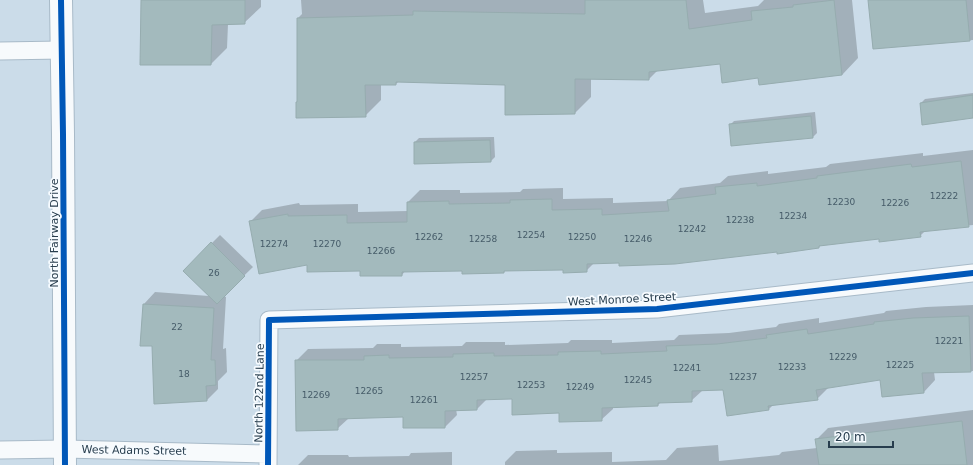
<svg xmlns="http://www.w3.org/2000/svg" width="973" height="465" viewBox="0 0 973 465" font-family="'DejaVu Sans',sans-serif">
	<rect width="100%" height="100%" fill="#cbdce9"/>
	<path fill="#0003" d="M142,0H261V7L244,23L228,24L227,48L211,64Z
		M301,0H703L705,13L758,6L764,0H852L858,58L842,75L759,77L720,63L658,70L649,79L591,78V97L575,113L506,114V84L399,81L396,84H381V100L365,116L298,101V18L302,14Z
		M869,0H973V40L873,48Z
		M973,93V117L921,103L925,99Z
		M815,112L817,133L813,137L730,125L734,121Z
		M494,137L495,157L491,161L415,142L419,138Z
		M973,150V225L926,230L920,236L880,238L822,244L819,247L620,262H595L586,271L564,269L506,270L504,272L463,270L405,271L402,275L308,264L250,222L262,210L299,203L300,205L358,204V212L408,211V202L420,190H460V193L520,192L523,189L563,188V199L613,198V203L668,201L680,188L720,183L728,176L768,171V174L826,167L830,164L923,153V156Z
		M220,235L253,267L223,296L226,297L223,349L226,348L227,372L218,381V389L207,400L153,345L144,304L155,292L209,296L184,271Z
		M973,305V371L934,372L935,380L924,392L881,378L829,387L817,399L773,405L768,410L724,389L703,390L691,401L661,402L658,405L613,407V409L601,420L560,412L513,398L487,399L477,409H456L457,415L445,427L404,416L349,418L337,429L296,361L308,349L373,348L377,344H401V347L462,346L466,342H505V345L568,343L571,340H612V343L674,340L679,335L729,333L776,327L779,324L819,318V323L884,313L886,311L926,307Z
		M973,410V465H505V462L516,451L557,450V453L612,452V462L666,460L677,448L718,445L719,461L779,455L782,452L817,448L816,440L828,428Z
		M452,452V465H298L308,455H348L349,457L409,456L411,453Z"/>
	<path fill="#a3babd" stroke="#96acaf" d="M141,0H245V24L212,25L211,65H140Z
		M585,0H686L689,29L752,20L751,11L793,7V5L834,0L842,75L759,85L758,78L722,83L720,64L649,72V80L575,79V114L505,115V85L396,82V85H365L366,117L296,118V102H297V18L413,15V11L585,14Z
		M868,0H966L970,41L873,49Z
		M973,95V118L922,125L920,103Z
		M811,116L813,138L731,146L729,124Z
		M490,140L491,162L414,164V142Z
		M961,161L969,227L920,232L921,237L879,242V239L819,246V248L777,254V252L675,264L619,266V263L587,264V272L563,273V270L504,271V273L462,274V271L402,272V276H360V271L307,272V265L259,274L249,221L288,214V216L347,215V223L407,222V202L449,201V204L510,203V200L552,199V210L602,209V215L669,211L667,200L716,194L715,187L757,183V186L817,178V176L911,164L912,167Z
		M211,242L245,276L217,304L183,271Z
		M143,304L214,308L211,360H215L216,385L206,386L207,401L154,404L152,346H140Z
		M969,316L971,372L922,373L924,393L882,397L880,380L816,390L818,400L768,406L769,410L727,416L723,390L692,391V402L658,403V406L602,408V421L559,422V413L512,415V399L477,400V410L445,411V428H403V417L338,419V430L296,431L295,360H364V356L389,355V358L453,357V354L494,353V356L558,355V352L601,351V354L667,351L666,346L717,344L767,338L766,335L807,329L808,334L874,324V322L913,318Z
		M962,421L967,465H819L815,439Z"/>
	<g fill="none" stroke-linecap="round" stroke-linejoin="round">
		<defs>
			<path id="street" d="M0,51L62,50
				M0,450L65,449L268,454
				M268,465L269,320L657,309L973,273"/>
			<path id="secondary" d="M61,0L63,134L65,465"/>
		</defs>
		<use href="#street" stroke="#a8bac8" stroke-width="19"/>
		<use href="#secondary" stroke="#a8bac8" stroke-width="24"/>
		<use href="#street" stroke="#f7fafc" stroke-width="17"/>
		<use href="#secondary" stroke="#f7fafc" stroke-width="22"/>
		<defs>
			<path id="cycleway" d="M61,0L63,134L65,465
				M268,465L269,320L657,309L973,273"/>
		</defs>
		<use href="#cycleway" stroke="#f6fbff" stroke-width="8"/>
		<use href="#cycleway" stroke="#0057b8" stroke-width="6"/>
	</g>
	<g text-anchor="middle" stroke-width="3.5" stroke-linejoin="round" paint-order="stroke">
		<g font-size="9" fill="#465c69">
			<text x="944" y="199">12222</text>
			<text x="841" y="205">12230</text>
			<text x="895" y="206">12226</text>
			<text x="793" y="219">12234</text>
			<text x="740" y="223">12238</text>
			<text x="692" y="232">12242</text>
			<text x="531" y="238">12254</text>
			<text x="429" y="240">12262</text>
			<text x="582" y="240">12250</text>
			<text x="483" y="242">12258</text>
			<text x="638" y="242">12246</text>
			<text x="274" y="247">12274</text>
			<text x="327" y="247">12270</text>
			<text x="381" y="254">12266</text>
			<text x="214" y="276">26</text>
			<text x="177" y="330">22</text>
			<text x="949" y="344">12221</text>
			<text x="843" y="360">12229</text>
			<text x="900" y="368">12225</text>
			<text x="792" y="370">12233</text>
			<text x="687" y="371">12241</text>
			<text x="184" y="377">18</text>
			<text x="474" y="380">12257</text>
			<text x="743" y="380">12237</text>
			<text x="638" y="383">12245</text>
			<text x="531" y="388">12253</text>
			<text x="580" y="390">12249</text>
			<text x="369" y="394">12265</text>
			<text x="316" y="398">12269</text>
			<text x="424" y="403">12261</text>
		</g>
		<g font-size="11" fill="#273d4d" stroke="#f6fbff">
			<text transform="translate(54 233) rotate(-90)" y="4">North Fairway Drive</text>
			<text transform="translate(622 299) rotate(-3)" y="4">West Monroe Street</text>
			<text transform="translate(259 393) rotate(-89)" y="4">North 122nd Lane</text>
			<text transform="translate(134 450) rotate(1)" y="4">West Adams Street</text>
		</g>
	</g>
	<path d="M829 441v6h64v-6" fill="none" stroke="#273d4d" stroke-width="2"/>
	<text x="835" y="441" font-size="12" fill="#273d4d" stroke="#f6fbff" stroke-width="3" paint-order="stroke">20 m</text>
</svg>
